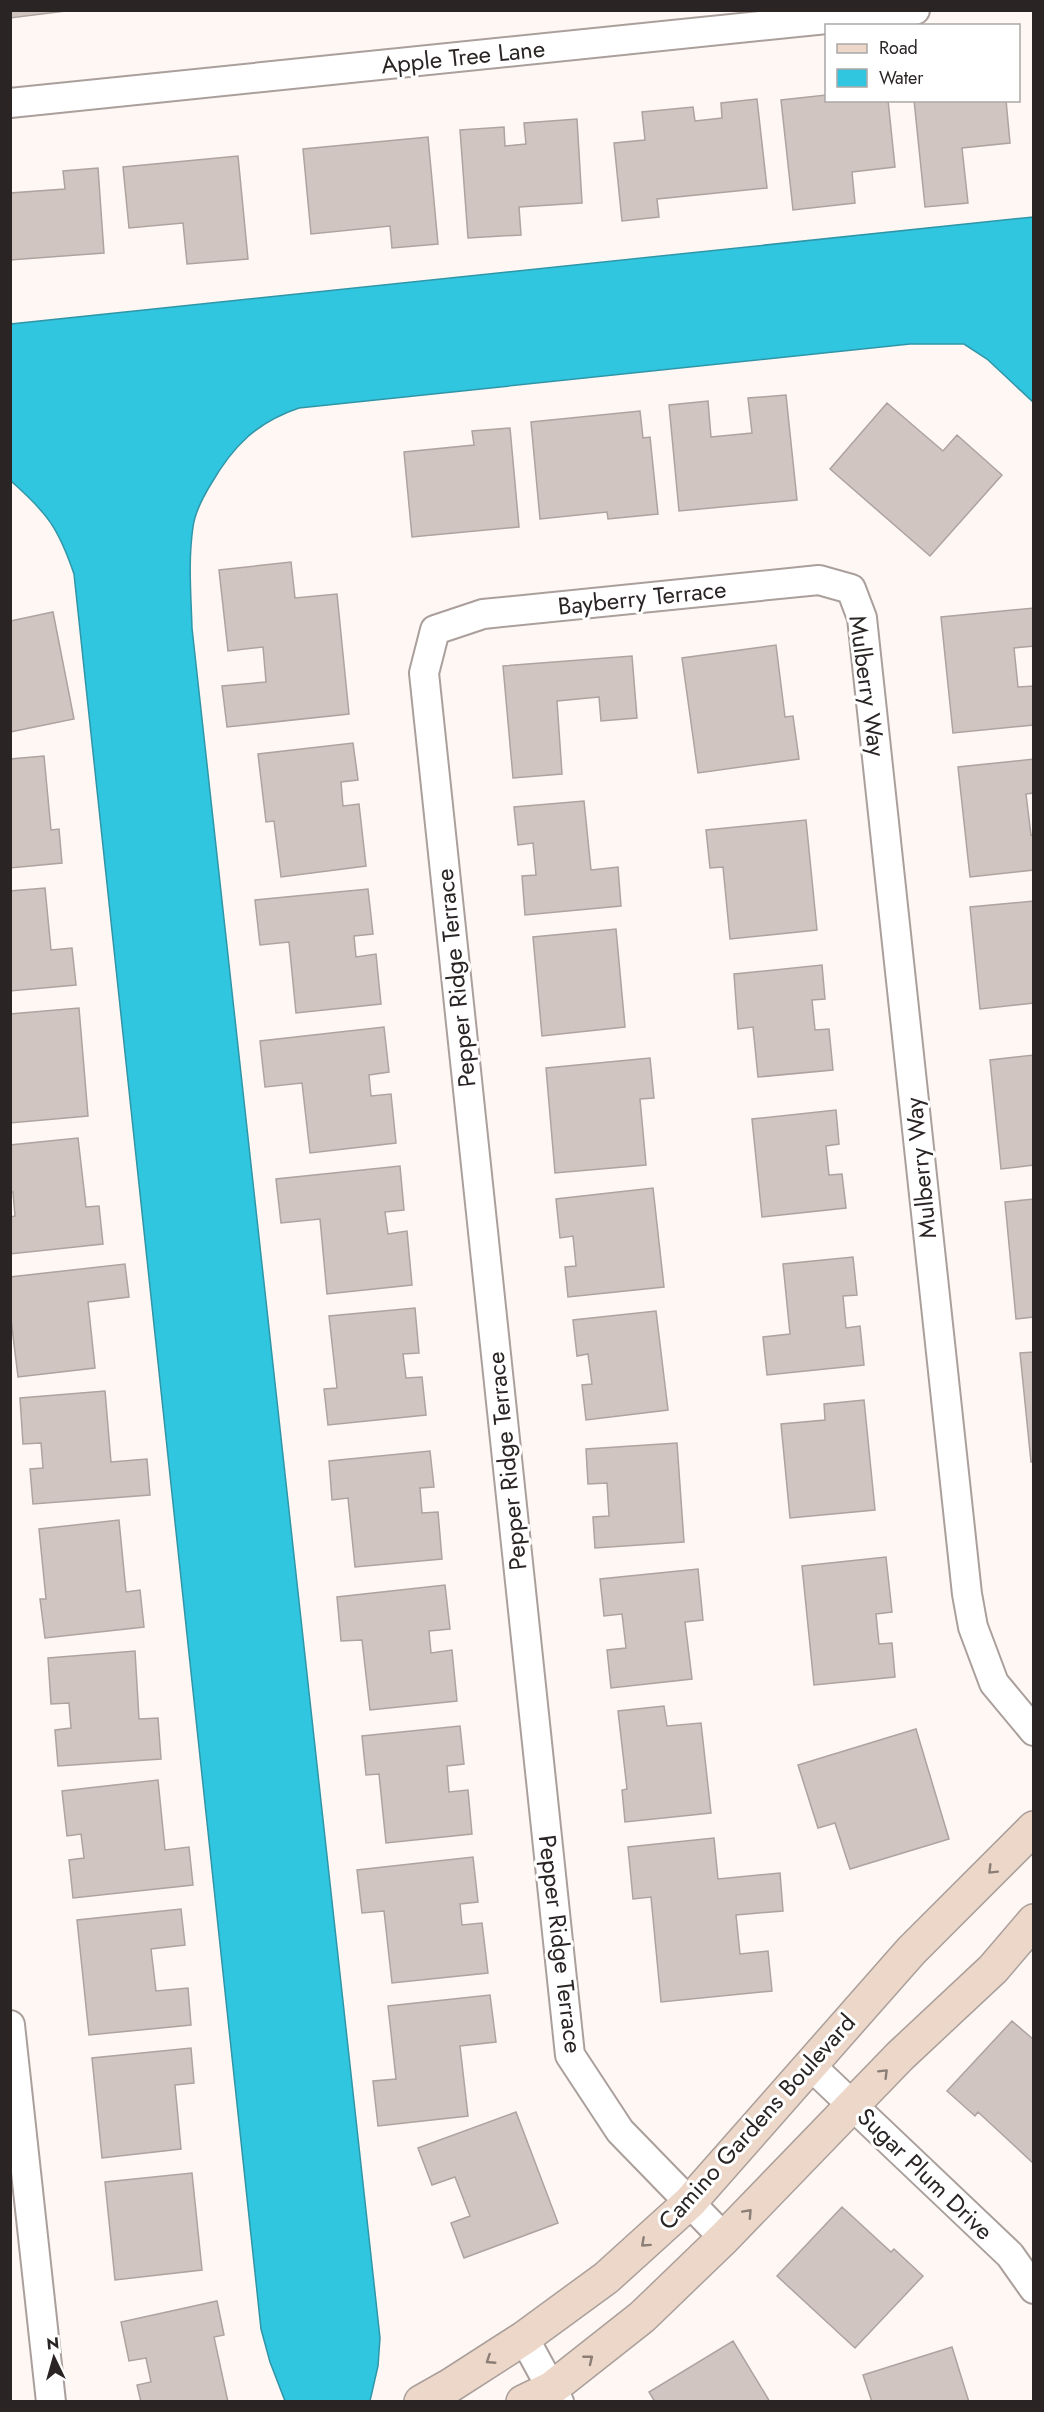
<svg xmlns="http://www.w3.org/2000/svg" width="1044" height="2412" viewBox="0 0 1044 2412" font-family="Jost,sans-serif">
	<rect width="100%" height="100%" fill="#fef7f4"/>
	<path fill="#31c6e0" stroke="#2f96a8" stroke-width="1.5" d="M1033,217V402L987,359L964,344H910L299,408C257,422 233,446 211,484C203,497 195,512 193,527C188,561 191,594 192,628L380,2338L378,2366L370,2401H285L270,2362L261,2329L74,574C58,527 47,513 11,481V324Z"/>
	<path fill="#d0c5c1" stroke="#aea39e" stroke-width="1.5" d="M10,10H74L10,18Z
		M826,95V100H888L895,167L852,172L855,203L793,210L781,100Z
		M757,99L767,188L657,199L659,217L622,221L614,143L645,140L642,112L693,107L695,121L722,118L721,103Z
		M914,100H1006L1010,143L962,148L968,203L925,207Z
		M577,119L582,203L519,207L521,235L468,238L460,130L504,127L505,146L526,144L524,123Z
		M428,137L438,244L392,248L390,226L311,234L303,149Z
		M238,156L248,259L187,264L183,223L129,228L123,167Z
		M98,168L104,253L10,260V193L65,189L63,171Z
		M786,395L797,500L679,511L669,405L708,401L711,437L752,433L748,398Z
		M887,403L943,451L957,435L1002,475L930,556L830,469Z
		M640,411L643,438L650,437L658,514L608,519L607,512L540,519L531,422Z
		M510,428L519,527L412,537L404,452L474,445L472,431Z
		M291,562L295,598L337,594L349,714L227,727L222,686L266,682L263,647L228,651L219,570Z
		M1034,608V646L1014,648L1018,687L1034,686V725L953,733L941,617Z
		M53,612L74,719L10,732V621Z
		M776,645L785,717L793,716L799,759L698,773L682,658Z
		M632,656L637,718L601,721L599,697L557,701L562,774L513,778L503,666Z
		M353,743L358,780L341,782L343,806L359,804L366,866L281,877L274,821L266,822L258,754Z
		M44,756L51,830L59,829L62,863L10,868V759Z
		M1034,759V793L1026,794L1031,835H1034V870L970,877L958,767Z
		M584,801L591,870L618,867L621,906L525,915L522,876L536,875L533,843L518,845L514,807Z
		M806,820L817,930L730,939L723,867L710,868L706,830Z
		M45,888L51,950L72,948L76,985L10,991V891Z
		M368,889L373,934L354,936L356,957L376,954L381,1004L296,1013L289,942L260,945L255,900Z
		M1034,901V1003L980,1009L970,907Z
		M616,929L625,1027L542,1036L533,937Z
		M822,965L825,999L812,1000L815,1030L829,1029L833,1070L758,1077L753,1027L738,1029L734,974Z
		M79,1008L88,1116L10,1123V1014Z
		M384,1027L389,1072L369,1075L371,1096L391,1094L396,1143L310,1153L302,1083L265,1087L260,1041Z
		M1034,1055V1165L1001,1169L990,1060Z
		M650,1058L654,1098L640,1099L646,1165L555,1173L546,1068Z
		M836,1110L839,1144L826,1146L829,1175L842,1174L846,1208L762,1217L752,1119Z
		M78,1138L86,1207L99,1206L103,1244L10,1254V1217L15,1216L13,1192H10V1145Z
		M400,1166L404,1210L385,1212L388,1234L407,1231L412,1285L327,1294L320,1219L281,1223L276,1179Z
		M653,1188L664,1287L568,1297L565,1267L576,1266L573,1236L560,1238L556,1199Z
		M1034,1199V1317L1016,1319L1005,1202Z
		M853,1257L857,1295L843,1296L846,1328L860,1326L864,1365L767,1375L763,1337L790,1334L783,1264Z
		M125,1264L129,1297L88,1302L95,1368L18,1377L10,1311V1277Z
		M415,1308L419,1353L403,1354L406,1378L422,1377L426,1415L328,1425L324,1389L337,1388L329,1316Z
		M656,1311L668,1410L586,1420L582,1385L592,1384L588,1354L577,1356L573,1320Z
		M1034,1352V1462H1031L1020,1353Z
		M105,1391L111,1462L147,1459L150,1495L33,1504L30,1469L43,1468L41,1443L23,1444L20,1398Z
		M864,1400L875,1510L790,1518L781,1424L825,1420L824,1404Z
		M677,1443L684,1542L595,1548L593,1517L609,1516L607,1483L588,1484L586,1449Z
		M430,1451L434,1487L420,1488L422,1513L438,1512L442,1559L355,1567L348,1498L332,1500L329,1461Z
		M119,1520L126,1592L140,1590L144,1627L45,1638L40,1599H46L39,1529Z
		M886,1557L892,1612L876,1614L879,1644L892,1643L895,1677L814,1685L802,1566Z
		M698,1569L703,1620L685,1622L692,1679L611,1688L607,1650L626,1648L622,1614L604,1616L600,1579Z
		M445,1585L450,1629L429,1631L431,1653L452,1650L457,1701L370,1710L362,1640L341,1641L337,1597Z
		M135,1651L139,1719L158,1718L161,1759L58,1766L55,1730L71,1728L69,1703L51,1704L48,1658Z
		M664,1706L667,1726L701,1723L711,1813L625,1822L622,1790L627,1789L618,1711Z
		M460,1726L464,1764L447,1766L449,1792L468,1790L472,1834L386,1843L379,1774L366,1775L362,1736Z
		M916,1729L949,1839L850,1869L835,1823L818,1828L798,1765Z
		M158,1780L165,1850L189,1847L193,1885L73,1898L69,1860L84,1858L81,1834L67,1836L62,1791Z
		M714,1838L718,1879L780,1873L783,1911L736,1915L740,1954L768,1951L772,1991L661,2002L651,1897L633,1899L628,1847Z
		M473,1857L478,1902L460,1904L462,1925L482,1923L488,1973L392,1983L384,1911L362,1913L357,1870Z
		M181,1909L185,1945L151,1949L156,1991L188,1988L191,2025L89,2035L77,1920Z
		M490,1995L496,2042L460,2046L468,2116L378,2126L373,2081L396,2079L388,2006Z
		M1012,2021L1034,2040L1033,2163L978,2112L975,2116L947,2091Z
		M191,2048L194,2083L175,2085L181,2149L102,2158L92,2058Z
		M516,2112L558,2223L464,2258L451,2223L470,2216L455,2177L432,2185L418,2148Z
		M192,2173L202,2270L115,2280L105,2182Z
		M842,2207L891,2252L894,2249L923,2276L855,2348L777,2276Z
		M217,2301L224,2335L214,2337L228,2402H141L137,2385L151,2382L146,2358L129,2361L121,2322Z
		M733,2341L770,2402H655L649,2392Z
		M952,2347L969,2402H872L863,2375Z"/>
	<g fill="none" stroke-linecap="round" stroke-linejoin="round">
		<defs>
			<path id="street" d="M10,103L915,10
				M10,2025L51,2402
				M810,2065L1010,2255L1034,2289
				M724,2238L620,2131L570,2055L424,673L435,630L483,614L819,580L851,589L862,618L967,1594L973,1627L994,1683L1034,1731
				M524,2338L559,2402"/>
			<path id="secondary" d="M421,2402L451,2385L524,2338L606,2278L690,2202L911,1951L1034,1828
				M523,2402L552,2388L642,2317L724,2238L900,2056L993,1969L1034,1921"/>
		</defs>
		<use href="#street" stroke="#aa9f9b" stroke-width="32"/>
		<use href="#secondary" stroke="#aa9f9b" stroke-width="36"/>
		<use href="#street" stroke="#fff" stroke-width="28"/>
		<use href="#secondary" stroke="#ecd7c9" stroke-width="33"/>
	</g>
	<defs><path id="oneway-chevron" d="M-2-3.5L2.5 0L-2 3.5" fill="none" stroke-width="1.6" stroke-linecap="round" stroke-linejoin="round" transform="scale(1.5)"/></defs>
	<g stroke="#8b7e76">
		<use href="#oneway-chevron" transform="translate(992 1870) rotate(135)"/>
		<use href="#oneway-chevron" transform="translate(884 2073) rotate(-45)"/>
		<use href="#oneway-chevron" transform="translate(748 2213) rotate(-47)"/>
		<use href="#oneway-chevron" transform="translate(645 2243) rotate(138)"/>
		<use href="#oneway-chevron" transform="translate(589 2359) rotate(-39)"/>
		<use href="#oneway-chevron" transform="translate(490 2360) rotate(147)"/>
	</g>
	<g text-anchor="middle" stroke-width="6" stroke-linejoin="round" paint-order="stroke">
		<g font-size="24" fill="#2a2524" stroke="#fff">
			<text transform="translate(463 57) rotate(-6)" y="8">Apple Tree Lane</text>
			<text transform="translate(642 598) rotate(-6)" y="8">Bayberry Terrace</text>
			<text transform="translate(867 686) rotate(82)" y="8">Mulberry Way</text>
			<text transform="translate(456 978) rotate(-96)" y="8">Pepper Ridge Terrace</text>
			<text transform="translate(921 1168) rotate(-96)" y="8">Mulberry Way</text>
			<text transform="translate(507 1461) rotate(-96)" y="8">Pepper Ridge Terrace</text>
			<text transform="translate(560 1944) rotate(83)" y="8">Pepper Ridge Terrace</text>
			<text transform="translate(757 2122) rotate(-48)" y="8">Camino Gardens Boulevard</text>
			<text transform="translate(925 2174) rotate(44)" y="8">Sugar Plum Drive</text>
		</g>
	</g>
	<rect width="1044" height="2412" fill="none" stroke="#2a2524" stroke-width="24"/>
	<rect x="825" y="24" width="195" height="78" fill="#ffffff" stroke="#aaa8a7" stroke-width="1.5"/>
	<rect x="837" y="44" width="30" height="9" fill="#ecd7c9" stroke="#aaa8a7" stroke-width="1.5"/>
	<text x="879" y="54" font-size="18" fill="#2a2524">Road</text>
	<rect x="837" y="69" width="30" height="18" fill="#31c6e0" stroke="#aaa8a7" stroke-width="1.5"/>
	<text x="879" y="84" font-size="18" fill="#2a2524">Water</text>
	<g transform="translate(54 2358) rotate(355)" stroke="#ffffff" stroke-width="4.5" paint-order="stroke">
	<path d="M0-4.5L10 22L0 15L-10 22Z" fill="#2a2524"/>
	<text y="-9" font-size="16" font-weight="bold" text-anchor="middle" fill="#2a2524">N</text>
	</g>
</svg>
